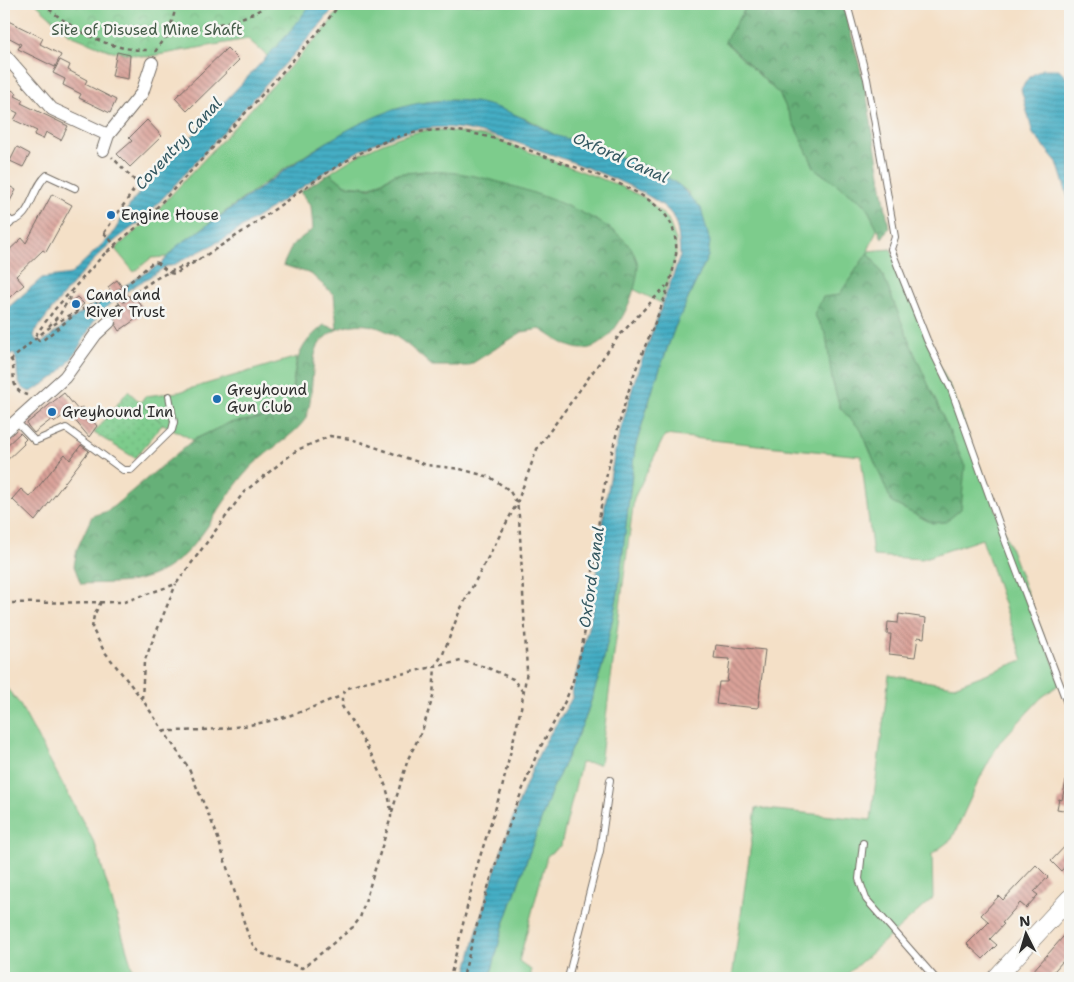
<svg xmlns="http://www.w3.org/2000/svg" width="1074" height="982" viewBox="0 0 1074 982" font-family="'Shantell Sans',sans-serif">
	<defs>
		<pattern id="forest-crowns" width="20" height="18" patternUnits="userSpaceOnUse" patternTransform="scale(1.25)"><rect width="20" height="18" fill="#66b078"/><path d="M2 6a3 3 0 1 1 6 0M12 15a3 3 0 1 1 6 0" fill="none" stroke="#548f63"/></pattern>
		<pattern id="park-crowns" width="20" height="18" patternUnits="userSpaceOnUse" patternTransform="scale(1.25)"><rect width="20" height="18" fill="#7dcc8c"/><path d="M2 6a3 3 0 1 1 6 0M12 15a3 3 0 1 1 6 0" fill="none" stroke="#6caf79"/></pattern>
		<pattern id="garden-dots" width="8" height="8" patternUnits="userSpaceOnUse" patternTransform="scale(1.25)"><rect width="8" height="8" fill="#7dcc8c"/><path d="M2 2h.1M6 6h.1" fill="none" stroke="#6caf79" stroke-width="1.8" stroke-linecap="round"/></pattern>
		<pattern id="water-rules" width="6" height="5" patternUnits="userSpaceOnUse" patternTransform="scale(1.25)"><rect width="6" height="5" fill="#44adc4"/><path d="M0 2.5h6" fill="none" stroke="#398d9f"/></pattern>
		<pattern id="building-back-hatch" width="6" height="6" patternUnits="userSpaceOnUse" patternTransform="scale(1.25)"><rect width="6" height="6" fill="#daa299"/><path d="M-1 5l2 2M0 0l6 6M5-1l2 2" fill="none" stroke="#b1847d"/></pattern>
	</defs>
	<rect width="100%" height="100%" fill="#f6f6f2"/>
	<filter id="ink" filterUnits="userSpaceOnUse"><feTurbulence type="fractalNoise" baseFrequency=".02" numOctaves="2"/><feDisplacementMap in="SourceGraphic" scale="10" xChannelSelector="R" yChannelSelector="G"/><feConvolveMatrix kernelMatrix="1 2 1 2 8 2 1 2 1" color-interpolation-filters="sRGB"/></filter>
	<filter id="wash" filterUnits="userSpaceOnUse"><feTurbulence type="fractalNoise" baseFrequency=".0096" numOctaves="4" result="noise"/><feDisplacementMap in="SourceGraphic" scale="20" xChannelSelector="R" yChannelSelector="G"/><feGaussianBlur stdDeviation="1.12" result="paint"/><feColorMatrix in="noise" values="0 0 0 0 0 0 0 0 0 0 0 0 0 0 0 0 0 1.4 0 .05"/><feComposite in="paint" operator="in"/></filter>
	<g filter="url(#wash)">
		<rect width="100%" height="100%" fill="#f4e0c7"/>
		<path fill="#7dcc8c" stroke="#547c5c" d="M343,4H748L725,42L780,95L816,169L865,204L878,227L868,251L891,249L927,340L951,389L1061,683L1041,698L999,743L979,780L952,839L932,854L933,898L843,978H732L756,808L871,820L889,675L954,686L1023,660L982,539L922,559L873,556L861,456L665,435L634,498L600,764L581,763L561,845L547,856L519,961L531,970V978H490L503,927L551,792L585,719L602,667L618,593L635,448L654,385L675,327L708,256L688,192L662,173L569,139C555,138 547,129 535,123C521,116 482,103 466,101C369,89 254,195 177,246L167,257L151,258L134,272L115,249L147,221L326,28Z
			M428,130H445L490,137L618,185L645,198L668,219L676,240V256L661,303L633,289L427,171L395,174L371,187L345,185L330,173C361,152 390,136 428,130Z
			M297,357L289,407L261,418L229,423L193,440L163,424L140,403L145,396L179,392Z
			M4,685L19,703L95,844L132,967L133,978H4Z"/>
		<path fill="url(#forest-crowns)" stroke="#486e52" d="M748,4H843L865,86L889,228L882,238L865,204L815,169L780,95L725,41Z
			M427,171C441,172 456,172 469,175C508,182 608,214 630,247C633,251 637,260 638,265C638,292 615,347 584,349C569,350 553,337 540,329L522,332L468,366H432C404,342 376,312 336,330C328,334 319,341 316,351C311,367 313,409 304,421C292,437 265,452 250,468C212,509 196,569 134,581C117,584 98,583 81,584L74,566L77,549L92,516L108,511L193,440L229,423L261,418L289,407C298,368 290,352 324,325L337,329L334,295L311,274L283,265L293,244L313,229L311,206L300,192L330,173L345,185L371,188L395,174Z
			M868,252L883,275L912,348L965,466L961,509L946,522L932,523L892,503L861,430L840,408L832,380L826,335L814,314L823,297L839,295Z"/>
		<path fill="url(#park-crowns)" stroke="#547c5c" d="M36,4H324L274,62L248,39L147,57L108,50L70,35Z"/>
		<path fill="url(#garden-dots)" stroke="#547c5c" d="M128,391L163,424L135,458L94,433Z"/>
		<path fill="url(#water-rules)" stroke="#386c78" d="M311,4H337L317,29L142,221C96,250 69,288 36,330L34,336L36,340L43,342L79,314L163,262L177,246C207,226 237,204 267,183C326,141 390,94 466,101C489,103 511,112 531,122C544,128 554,137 569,139L655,170L679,185L701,208L710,242L708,256L675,327L654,385L635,448L618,593L602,667L585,719L551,792L503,927L490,978H465C483,903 506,829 537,758C546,737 562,717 573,696L572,690L591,616L605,505L616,446L635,379L680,256C679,242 679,227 672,215C653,186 522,143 486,134C468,129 448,126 429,128C400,130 373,143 348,157L226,238L171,266H167C144,281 115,295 98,316C89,327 84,341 76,352C64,371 50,382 30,392C11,385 21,369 14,354L4,357V311L42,278L71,274L112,235L133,200L150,181L289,33Z
			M1043,69H1059L1070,82V204L1057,162L1033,134L1021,89L1029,77Z"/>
		<g id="blocks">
			<path fill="url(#building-back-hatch)" d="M4,19L43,38L40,44L61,55L55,67L18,49L21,44L4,35Z
				M227,48L239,60L187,111L175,98Z
				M117,52L130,55L128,79L112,76Z
				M60,60L70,65L68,70L87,80L85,84L116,100L110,113L79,98L81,94L63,85L65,79L53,73Z
				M4,86L17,93L15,96L23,100L21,103L68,126L61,140L46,132L43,139L34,135L37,131L14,120L18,113L4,106Z
				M147,120L162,136L130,167L117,154L132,141L129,138Z
				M17,147L30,154L23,167L10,161Z
				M4,183L16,190L4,212Z
				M52,194L72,205L46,252L43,250L16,276L24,285L4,302V255L22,238L26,243Z
				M117,280L132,301L136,298L146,312L119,331L116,326L115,317L124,310L108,287Z
				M77,297L84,304L76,311L69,303Z
				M64,393L78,410L82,407L97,426L89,437L68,412L55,422L52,419L34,433L28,426L27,423Z
				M20,433L26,439L23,442L24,444L4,463V448Z
				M81,445L89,451L35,521L12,499L21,489L30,497L65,454L70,460Z
				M899,614L926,618L924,638L918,637L915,657L889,654L891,634H887L888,622L898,623Z
				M716,645L765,650L758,708L716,704L719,682H727L730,659L714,658Z
				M1066,781L1070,782L1069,811L1057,809L1059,799L1062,800Z
				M1070,841V861L1061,871L1051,861Z
				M1036,865L1048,877L1034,892L1038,895L1026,908L1020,903L1002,923L1004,924L990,939L997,945L983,959L967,944L989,922L981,915L999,896L1003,900Z
				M1070,929V953L1048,978H1038L1032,972Z"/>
		</g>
	</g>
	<g filter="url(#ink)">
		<use href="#blocks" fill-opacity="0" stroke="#716a62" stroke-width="1"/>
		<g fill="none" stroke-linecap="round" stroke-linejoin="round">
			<defs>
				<path id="service" d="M847,4L867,79L895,237L891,249L927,340L951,389L1005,540L1070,711
					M8,222C32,221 31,188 47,175L75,188
					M15,420L35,441L66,428L123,470H131L172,430L174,422L169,396
					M863,843L859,879L866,899L935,978
					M568,978L600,851L610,780"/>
				<path id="minor" d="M4,54L52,109L108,135L103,150
					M108,135L142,93L152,63
					M4,220L8,222
					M4,432L65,377L96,334L109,322"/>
				<path id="secondary" d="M996,978L1070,898"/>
			</defs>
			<use href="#service" stroke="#716a62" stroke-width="8"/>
			<use href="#minor" stroke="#716a62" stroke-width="14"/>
			<use href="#secondary" stroke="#716a62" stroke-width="19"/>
			<path stroke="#716a62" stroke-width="2.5" stroke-dasharray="4 4" stroke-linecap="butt" d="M43,4C73,30 108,51 149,50
				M165,38L174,33C205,26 243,23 269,4
				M155,52L170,28L177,4
				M104,233L138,184L112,157
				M107,252L116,246
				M170,273L175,274L200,259
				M110,311C126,300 141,288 157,278C172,270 188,265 203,257C213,251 223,244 233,238C288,203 360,138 425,131C467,126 511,143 549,158C584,171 657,190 672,226C675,235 677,245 676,254C670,297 645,341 631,383C620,419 610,456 603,494C592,557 592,622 572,684C563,711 545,735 534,761C505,831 481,904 463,978
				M78,312L43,340L39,341L35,336L55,309L106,252L143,222L251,107L319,31L340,4
				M49,326L60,314L73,292
				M41,334C62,316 88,308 112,294C128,285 139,274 152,263L156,262
				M4,361L11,358C17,372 7,389 27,395
				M101,602L94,615L92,628L104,651L142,699L188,767L216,832L248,935L255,949L263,954L302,968L309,963L353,927L360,918L391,817C391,777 361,739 342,706V696L346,689L364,682L461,661L486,667L513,679L523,692
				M4,603L124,602L176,584L244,492L297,450L330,436L351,439L427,465L460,469L490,477L509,490L517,503L519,516L527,671L521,708L502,788L477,866L450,978
				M142,699L144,662L176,584
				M163,731C206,731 253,728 294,714C311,709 325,701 342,696
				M392,812L408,759L422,731L433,697L435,666L443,654L460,610L517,503L537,449L618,337L666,286"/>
			<use href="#service" stroke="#fff" stroke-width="6"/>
			<use href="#minor" stroke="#fff" stroke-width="12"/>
			<use href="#secondary" stroke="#fff" stroke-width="18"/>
			<path stroke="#716a62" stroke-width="2.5" stroke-dasharray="4 4" stroke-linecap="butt" d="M104,233L116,246
				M156,262L170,273
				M4,366L41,334"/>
		</g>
	</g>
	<g fill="#1f6fb2" stroke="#f6f6f2" stroke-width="2">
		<circle cx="111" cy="215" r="5"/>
		<circle cx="76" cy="304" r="5"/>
		<circle cx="217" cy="399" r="5"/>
		<circle cx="52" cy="412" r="5"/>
	</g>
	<g text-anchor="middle" stroke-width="5" stroke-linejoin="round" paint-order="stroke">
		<g font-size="15" fill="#445b48" stroke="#f6f6f2">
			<text x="147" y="35">Site of Disused Mine Shaft</text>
		</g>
		<g font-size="15" fill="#2b2b2b" stroke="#f6f6f2" text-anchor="start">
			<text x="121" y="220">Engine House</text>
			<text x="86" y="300">Canal and<tspan x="86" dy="17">River Trust</tspan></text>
			<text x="227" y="395">Greyhound<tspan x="227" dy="17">Gun Club</tspan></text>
			<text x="62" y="417">Greyhound Inn</text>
		</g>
		<g font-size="16" font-style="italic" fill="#345861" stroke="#f6f6f2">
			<text transform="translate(178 143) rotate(-47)" y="6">Coventry Canal</text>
			<text transform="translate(621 157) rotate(24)" y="6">Oxford Canal</text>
			<text transform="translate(591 577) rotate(-82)" y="6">Oxford Canal</text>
		</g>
	</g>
	<rect width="1074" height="982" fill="none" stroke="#f6f6f2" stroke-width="20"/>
	<g transform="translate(1026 934) rotate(355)" stroke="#f6f6f2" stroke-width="4" paint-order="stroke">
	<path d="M0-4L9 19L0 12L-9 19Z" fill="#2b2b2b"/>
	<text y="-8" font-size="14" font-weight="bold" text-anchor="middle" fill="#2b2b2b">N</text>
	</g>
</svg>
